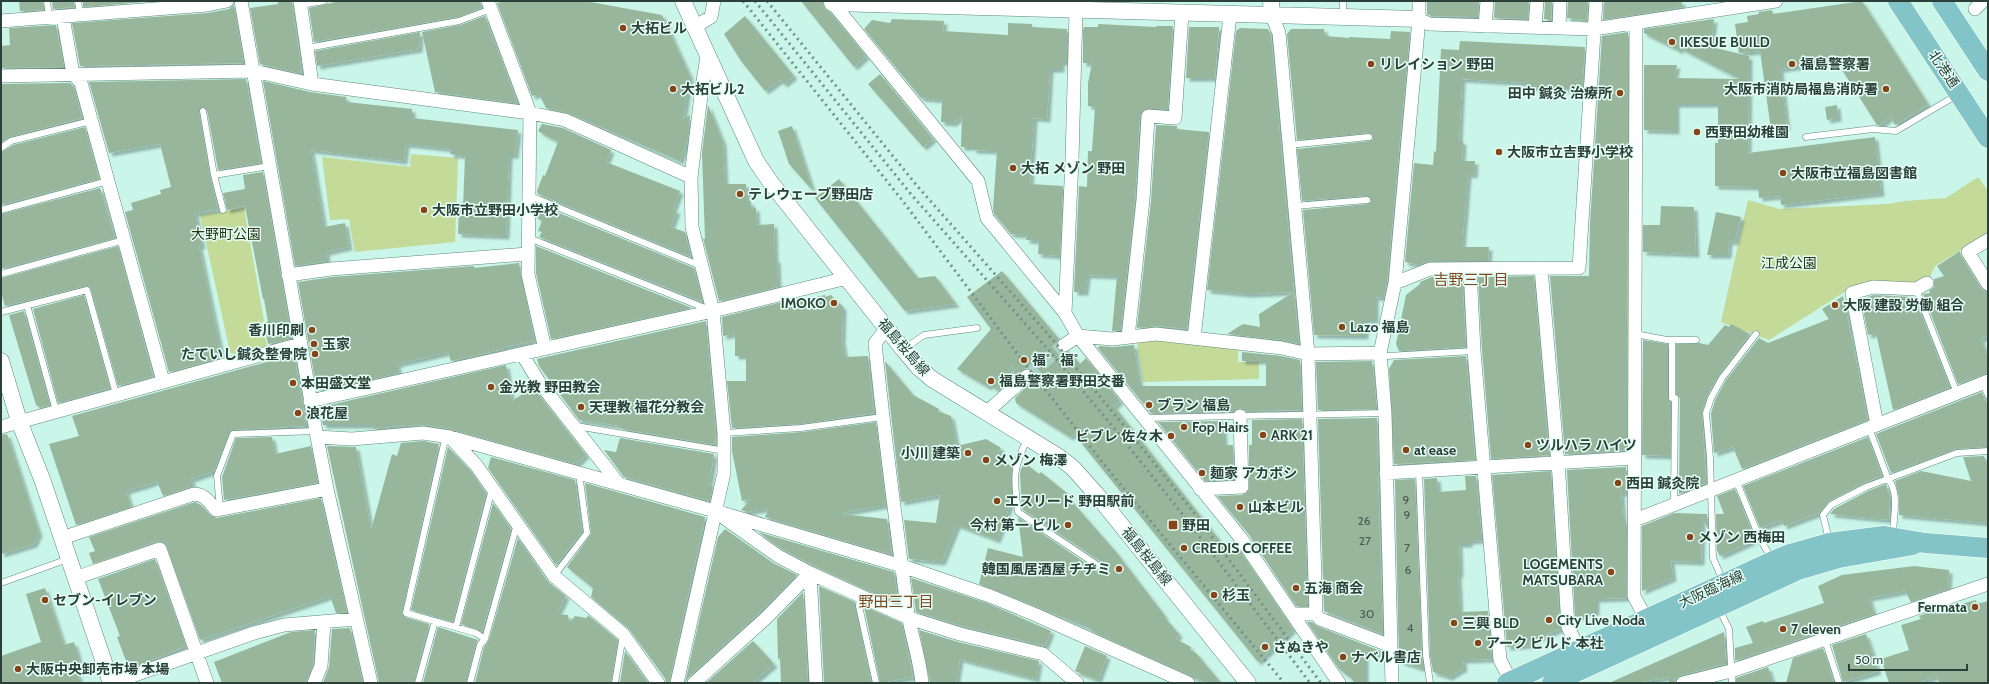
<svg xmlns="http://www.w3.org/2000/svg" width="1989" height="684" viewBox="0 0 1989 684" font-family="Cabin,'Noto Sans JP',sans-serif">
	<defs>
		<filter id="shadow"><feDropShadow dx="3.5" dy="3.5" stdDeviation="1" flood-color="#0004"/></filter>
	</defs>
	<rect width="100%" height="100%" fill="#c9f6e8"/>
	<path fill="#c3da99" d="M411,154L458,158L455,242L355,252L349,219L330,220L322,157L410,167Z
		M1978,177L1988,191V233L1935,266L1930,277L1925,283L1843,293L1769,340L1721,322L1748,200L1780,209L1888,204L1905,201L1946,198Z
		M244,208L264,321L262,322L267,346L233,354L230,352L200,215Z
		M1160,340L1238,349V362H1259V379L1143,382L1137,342Z"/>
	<path fill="#98b69b" filter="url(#shadow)" d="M19,1H43L44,10L20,11Z
		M52,1H74V7L53,9Z
		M83,1H155L83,7Z
		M278,1H292L302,74L260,64L250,8L278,4Z
		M340,1H480L482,8L458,17L314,42L309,8Z
		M505,1H585L662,15L690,76L683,119L690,115L688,139L680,161L568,113L546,108L539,94L532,96L497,3Z
		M801,1H823L824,8L830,12L866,56L854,67Z
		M1427,1H1479L1478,17L1431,16L1427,14Z
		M1495,1H1529L1528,19L1494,18Z
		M1545,1H1552L1551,20L1544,19Z
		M1568,1H1588L1587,20L1567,18Z
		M1604,1H1681L1683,7L1603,20Z
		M1862,1L1928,104L1895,125L1891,117L1880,125H1877L1832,54V62L1780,69L1787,127L1771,130L1760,51L1739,53L1735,24L1748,22L1747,16L1759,14L1758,12L1772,10L1773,14Z
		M234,5L244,63L80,66L72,23L208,13L229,9Z
		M485,16L517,101L513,103L435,92L422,32L460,25Z
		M745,16L794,76L784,84L780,80L765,91L741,61L724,34Z
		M892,19L944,21L943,31L1008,35V23L1032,24V27L1067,29V62H1061V69H1050L1047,119L1034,118L1030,184L1063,186L1060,256L1038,254L1039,241L1026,240L1027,235L1011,234L994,214L993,209L997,151L973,150V147H961L962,116L953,123L941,122L942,100L921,98L864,29L872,20L890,23Z
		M1714,19L1711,47L1749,56L1748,153L1875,137L1881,193L1781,205L1780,196L1759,198L1758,187L1715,186V143H1718V104H1676V131L1644,130V65H1677L1674,78L1740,79L1680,48V51L1644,33V29Z
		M1098,24L1156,27V26H1173L1168,109H1145L1140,116L1135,199L1121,330L1112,331L1117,276L1087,275L1085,292H1074L1079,186L1087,187L1088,151H1092L1095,107L1088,106V83L1092,63H1083V30L1084,27H1098Z
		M56,25L64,67L1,68V46L10,45L9,28Z
		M1189,27H1219L1215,78H1186Z
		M1240,28L1268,29L1271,35L1294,292L1247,294L1207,290L1236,31Z
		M1291,29H1324L1325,36L1349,38V37L1390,39L1391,31L1410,32L1387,282L1384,298L1375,297V320H1365V336L1314,335L1303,210L1367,204L1371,202V198L1367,196L1302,201L1297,149L1369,141L1373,139V136L1369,133L1297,140L1287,34Z
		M420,32L419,49L317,66L315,51Z
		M1628,32L1627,450L1565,454L1550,276H1589L1590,223L1602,36Z
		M1460,41L1585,47L1582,90L1529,87V83L1462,79L1459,141H1463L1462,161H1475L1474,175L1468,174L1462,247H1489L1488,261H1430L1419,265L1405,262L1414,163L1433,165L1434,151L1436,152L1441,49L1459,50Z
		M880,74L933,139L923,147L868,84Z
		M246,79L261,163L218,170L207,110L202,107L199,111L210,176L218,209L195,213L202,246H199L222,357L169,372L125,212L133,210L131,203L161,194L160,190L171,187L160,144L109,153L89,82Z
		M263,81L310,92L346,97V102L412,109V118L518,130L515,155H509L506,236L458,234L459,208H463L465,156L450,154L451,149L406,144L404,161L311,150L324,227L345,223L349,247L326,252L327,261L295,266Z
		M70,83L74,87L82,118L10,137L1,143V84Z
		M708,105L723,142L725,184H746L747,202H751V208H756L757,225L774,224L775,259H777L778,287L719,301L703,238L705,239L702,153Z
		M1837,105L1838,118L1827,120L1825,107Z
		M542,124L563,128L611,150L606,162L680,191L673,209L677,211L671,227L685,232L691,257L538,194L537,191L543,175L545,176L558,142L538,131Z
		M1156,125L1177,126V129L1209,132L1187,329L1157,326L1137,328L1151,201Z
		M792,126L813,191L789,164L778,131Z
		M85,127L99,179L1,205V152L13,145Z
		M263,172L291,334L286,340L268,344L264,323L268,322L264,299H263L245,206L227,210L223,193L245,189L243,175Z
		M839,179L918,278L935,276L956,304L905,311L815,198Z
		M100,188L115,238L1,269V214Z
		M537,204L694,268L703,302L539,237L542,232L538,231L542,221L537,218Z
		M1661,206L1694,207L1696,254L1643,252V225H1660Z
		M1716,212L1741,217L1735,242L1729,241L1728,255H1707Z
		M118,246L153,376L118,386L90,287L86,286L5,306L1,292V278Z
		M536,246L692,308L551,339L536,273Z
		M1960,251L1961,256L1981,288L1988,292V336L1981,339L1988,357V373L1958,384L1923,294L1930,293L1929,291L1934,287V279L1944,276L1937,266Z
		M519,263L535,342L533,343V341L504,347V349L451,361L448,352L397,364L399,373L324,390L316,386L298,282L332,277L474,266V268Z
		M1002,271L1059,339L1056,345L1058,350L1064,353L1069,351L1080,364L1086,358L1120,401L1114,406L1225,547L1234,542L1293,629L1258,662L1074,434L1070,437L1016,403L1015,398L1034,379L1033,370L1025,368L1014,377L1013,365L996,389L990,385L988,387L957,369L991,329L967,297Z
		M1534,276L1549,455L1491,459L1482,350L1478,277Z
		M1432,277H1462L1466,347L1399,351L1396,344L1406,295L1420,284V282Z
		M1294,292L1299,344L1283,340L1227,334L1243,324L1260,327L1259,314Z
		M84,295L110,388L58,403L33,309Z
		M825,295V297L831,295L843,307L842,340L845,357L868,356L874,413L801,424L732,428L727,381H746V356H735V334L723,336L722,317L790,300L791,303Z
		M1874,295L1914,297L1950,387L1893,410L1876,333L1868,335L1861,299Z
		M1843,296L1868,420L1742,469L1733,447L1714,453L1711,414L1715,400L1726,380L1759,338L1768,343L1829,319L1822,309Z
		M24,311L50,405L40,408L36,405L9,315Z
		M706,321L716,433L715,445L622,429V426L579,420L539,366L537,359Z
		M1731,324L1750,334L1718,376L1707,396L1702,412L1706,483L1679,494L1680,398L1676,394V344L1699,343L1708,345L1725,325L1729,327Z
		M1643,340L1668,344V398L1670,402V456L1642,455Z
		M1134,345L1140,386H1266V361H1242V352L1281,356L1300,360L1302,410L1246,411L1240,408L1234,411L1151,413L1098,348L1099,346L1113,347Z
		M288,356L295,359L306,426L231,430L214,471L191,479L193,486L163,496L157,481L146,485L126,491L131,507L76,525L49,444L79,436L72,416Z
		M1466,356L1475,460L1394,464L1389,369L1394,360Z
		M885,361L913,395L939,409L938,411L951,416L957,446L986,439L1001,448L995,459L1012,466V499L997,540L957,525L942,562L909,559L904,520L936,523L940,495L901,502Z
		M1372,361L1377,409L1318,410L1316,362Z
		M506,365L512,401L533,387L586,455L576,464L438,426L440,427L422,425L405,426L406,425L373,429L372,425H323L321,412L325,406Z
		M1982,392L1988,407V447L1956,449L1891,473L1876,434Z
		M1377,418L1378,473L1383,634L1324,611L1318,419Z
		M1302,419L1308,606H1296L1247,532L1217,496L1242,495L1249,490V445H1252V420Z
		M1223,421L1224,445H1233L1234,479L1205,481L1158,422Z
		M876,422L886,505L841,513V514L887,519L892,555L765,517L769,508L747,512L741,510L751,499L742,501L732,451V437L802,432Z
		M7,434L39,533L34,544L1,554V435Z
		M272,437L275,454L311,446L318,483L224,500L222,477L236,438Z
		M1868,437L1882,476L1864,483L1829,501L1819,513L1784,526L1782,520L1760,528L1743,486Z
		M620,438L714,454L709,485L713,486L710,501L624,477L604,450L616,452Z
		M423,441L439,444L402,614L405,617L429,624L414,683H379L327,446L356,447L371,530L392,454L397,456L401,443Z
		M448,447L470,470L486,493L453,622L411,610Z
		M1984,456L1988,466V523L1899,515V497L1895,481L1921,471L1971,481L1963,457Z
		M491,457L575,480L582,532L556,565L488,468Z
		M1025,463L1039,474L1041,472L1068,494L1067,496L1116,552L1165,616L1164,617L1179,634L1176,639L1191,647L1190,650L1196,653L1221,683H1208L1195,678L1091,631L1092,629L979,584L988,548L1023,557L1018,517L1100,573H1105L1107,571L1106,565L1022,509L1020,474L1021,469Z
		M1626,467L1625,493H1621L1623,521H1626V598L1596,599V612H1585L1583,616L1575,617L1567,470Z
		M1551,471L1560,629L1529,642L1530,645L1507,647L1492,475Z
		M1465,476H1476L1482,540L1469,541V544H1459L1460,574H1458L1460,612L1488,611L1492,659L1463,660L1464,668L1449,677L1433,672L1430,655L1424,479L1437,478L1438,492L1466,490Z
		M1415,479L1422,655L1423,669L1399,661L1395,480Z
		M585,483L705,517L669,683H666L665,678L629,629L591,597L593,588L567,567L591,534Z
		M1886,484L1890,498L1889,520L1830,514L1834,509L1868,491Z
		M1735,489L1755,540L1720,556L1717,550L1716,514H1724L1717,496Z
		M321,498L347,612L336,613L330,596L200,640L165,543L157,541L93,564L89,553L95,551L89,537L195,502L201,505L210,515L217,518Z
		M493,503L511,529L482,632L461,624Z
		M1674,513L1707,514L1708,529L1702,517L1701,562L1671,561L1673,578L1642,591V526Z
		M725,529L773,563L797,575L761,611L689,677L685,683L718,537Z
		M758,532L894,572L899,605L814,566L782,549Z
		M518,538L547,581L566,596L557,614L568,615L569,623L575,616L587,618L588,615L618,640L611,683H475L484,647L489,640Z
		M155,559L186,646L129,669L117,637L120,636L98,579Z
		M1914,566L1949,570L1948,589L1911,602L1905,591L1869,598L1874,614L1735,661V648L1753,643L1746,627L1763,621L1764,623L1824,603L1818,586L1842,575Z
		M911,578L987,603L1051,631L1045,646L962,626L916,612Z
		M819,586L855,602L871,683H824Z
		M45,588L64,645L74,642L80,663L74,665L81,683H1V656L41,642L26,594Z
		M803,592L808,683H781L780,658L778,660L777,619Z
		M1976,600L1977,604L1988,601V683H1939L1937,676L1917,683H1889L1881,659L1909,650L1901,625L1921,619L1919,616L1947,606V608Z
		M864,606L902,623L913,677L880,683Z
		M1307,622H1312L1317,626L1383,652V656L1365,651V683H1355L1351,678L1339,669Z
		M438,627L478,640L476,644L466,683H423Z
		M350,628L363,683H323L329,667L332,629Z
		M315,630L313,664L306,683H222L214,662L291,632Z
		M919,630L958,642L1039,661L1036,679L960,659L956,683H930Z
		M1724,632L1726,664L1681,675L1677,678L1675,683H1669V677L1635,683H1609Z
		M1866,634L1878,671L1843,682L1832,645Z
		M753,641L774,664L752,683H706Z
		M1085,646L1107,656L1098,680L1075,671Z
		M1823,648L1834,683H1786L1793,658Z
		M625,651L648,683H620Z
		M1768,667L1773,683H1736V678Z"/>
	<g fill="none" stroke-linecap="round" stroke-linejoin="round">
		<path stroke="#aad1c5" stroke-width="13" stroke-dasharray="13 6" stroke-linecap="butt" d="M1027,376L1064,345"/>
		<defs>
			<path id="service" d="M47,1L49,17
				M78,1L80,15
				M1343,1V15
				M301,5L324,1
				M307,48L459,21L491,9
				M203,111L214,175L223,210
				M1806,137L1873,129L1896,131L1957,95
				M1289,145L1369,137
				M1,148L11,141L91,121
				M214,175L270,166
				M528,195L701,266
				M1295,206L1367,200
				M1,210L108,181
				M529,238L710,310
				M1,274L124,240
				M1916,289L1957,393
				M27,305L56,411
				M1,312L87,290L116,394
				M1635,334L1667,340H1696
				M1672,340V398H1675L1674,505
				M904,349L924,335L977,328
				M1381,353L1387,356L1474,351
				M1983,383L1988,395
				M1145,418L1385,413
				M576,426L725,451
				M1869,428L1888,479C1900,493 1893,517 1893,535
				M724,433L801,428L882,417
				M450,437L444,444L406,613L476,633L485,639
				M1028,438C1012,468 1014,479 1018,512L1103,569
				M1419,472L1426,655L1430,683
				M1736,480L1760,539L1772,559
				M220,509L217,476L233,434L316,431
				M1829,540L1823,515L1831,505L1866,487L1957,453L1988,451
				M554,576L587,533L579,473
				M1723,581L1713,558L1710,458L1706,413L1711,398L1722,378L1756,334
				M1,583L68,559
				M860,596L859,606L876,683
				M1719,609L1729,629L1732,683
				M456,627L492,489
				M1825,640L1839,683
				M418,683L435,621
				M470,683L480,645L485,639L517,524
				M615,683L623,635"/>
			<path id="minor" d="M241,1L317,437L327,489L371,683
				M300,1L312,84
				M488,1L530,113L528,274L545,349
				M831,1L978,181L987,218L1065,313L1078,336L1240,537L1339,683
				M1975,9L1983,1
				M1272,16L1279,33L1308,354L1316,614
				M63,17L73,74L81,83L163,381
				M1419,19L1429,24L1594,29L1776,1
				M1,21L207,5L227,1
				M1636,23L1634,596L1646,619
				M1485,26L1487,1
				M1535,27L1537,1
				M1559,28L1560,1
				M695,29L701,23L711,17L714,1
				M1,76L254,71L312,84L530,113L565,120L691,177
				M1988,240L1968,252L1988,284
				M1541,268L1559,476L1568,627L1579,650
				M1470,269L1474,351L1500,660L1511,681L1513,683
				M288,275L331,269L527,254
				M1395,283L1430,269L1579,268L1596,1
				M1065,313L1072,160L1076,10
				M887,328L875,343C884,434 896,524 908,614C912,638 920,660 922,683
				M1128,337L1143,200L1148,116L1175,118L1182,13
				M1194,338L1230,15
				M1064,345L1078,336L1112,339L1156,334L1282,348L1308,354L1380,353
				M522,354L539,382L619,484
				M310,401L713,311L847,278
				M987,412L1027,376
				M1877,425L1852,293L1873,287L1916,289L1927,283
				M1,427L300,344
				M317,437L352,439L423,433L450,437L715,511L902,566L990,596L1036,615L1188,683
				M450,437L476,465L554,576L623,634L658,683
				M1386,473L1635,458
				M1200,489L1242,487L1240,416
				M723,517L778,556L810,573L909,618L960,634L1043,654L1077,683
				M1635,520L1988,381
				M62,538L194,494C206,495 208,501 216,510L327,489
				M810,573L816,683
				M75,578L160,549L207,683
				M1292,614H1316L1320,619L1391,646
				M112,683L254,633L284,625L356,619
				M314,683L321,666L324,622
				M677,683L724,473V433L713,311L692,227L691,177L702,87L707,57
				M694,683L767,617L810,573
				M1392,683L1385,413L1380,353L1395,283L1419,19V1
				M1683,683L1731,671L1988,584"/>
			<path id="tertiary" d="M683,1L756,161L771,183L903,349L918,367L932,379L1059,457L1073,468L1097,495L1248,683
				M1271,1L1272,16
				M832,3L1419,19
				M1,361L19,421L42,479L111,683"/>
			<path id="primary" d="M1898,1L1988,138
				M1942,1L1988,71
				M1507,683L1773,561L1790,554L1829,543L1884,536L1925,543L1988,548
				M1552,683L1798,570L1839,558L1913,545"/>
		</defs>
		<use href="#service" stroke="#60897c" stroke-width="7"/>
		<use href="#minor" stroke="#60897c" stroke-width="14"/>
		<use href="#tertiary" stroke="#60897c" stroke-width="17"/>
		<use href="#primary" stroke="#fff" stroke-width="21"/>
		<use href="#service" stroke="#fff" stroke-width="6"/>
		<use href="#minor" stroke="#fff" stroke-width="13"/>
		<use href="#tertiary" stroke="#fff" stroke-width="16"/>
		<use href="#primary" stroke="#82c4c7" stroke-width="20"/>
		<path stroke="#739187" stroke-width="3" stroke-dasharray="2 4" stroke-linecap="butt" d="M743,1L902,200L1025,364L1111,473L1284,683
			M755,1L910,193L1045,346L1114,428L1187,520L1310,683
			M767,1L918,187L1053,340L1121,422L1195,514L1321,683"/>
	</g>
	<g fill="#884419" stroke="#e4fff6" stroke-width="1.5">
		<circle cx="623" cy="28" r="4"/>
		<circle cx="1672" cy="42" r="4"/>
		<circle cx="1371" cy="64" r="4"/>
		<circle cx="1792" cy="64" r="4"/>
		<circle cx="673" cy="89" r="4"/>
		<circle cx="1886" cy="89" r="4"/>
		<circle cx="1620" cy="93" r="4"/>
		<circle cx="1697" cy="132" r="4"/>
		<circle cx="1499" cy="152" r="4"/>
		<circle cx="1013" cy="168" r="4"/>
		<circle cx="1783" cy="173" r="4"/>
		<circle cx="740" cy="194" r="4"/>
		<circle cx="424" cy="210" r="4"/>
		<circle cx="834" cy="303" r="4"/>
		<circle cx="1835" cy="305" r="4"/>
		<circle cx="1342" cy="327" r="4"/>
		<circle cx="312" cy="330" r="4"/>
		<circle cx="314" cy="344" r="4"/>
		<circle cx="315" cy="354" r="4"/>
		<circle cx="1024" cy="360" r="4"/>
		<circle cx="991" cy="381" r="4"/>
		<circle cx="293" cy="383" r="4"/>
		<circle cx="491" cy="387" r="4"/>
		<circle cx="1149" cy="405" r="4"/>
		<circle cx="581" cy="407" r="4"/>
		<circle cx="298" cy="413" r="4"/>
		<circle cx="1184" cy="427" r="4"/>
		<circle cx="1263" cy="435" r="4"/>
		<circle cx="1171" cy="436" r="4"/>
		<circle cx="1528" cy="445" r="4"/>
		<circle cx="1406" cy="450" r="4"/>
		<circle cx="968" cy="453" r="4"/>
		<circle cx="986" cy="460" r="4"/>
		<circle cx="1202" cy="473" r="4"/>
		<circle cx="1618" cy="483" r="4"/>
		<circle cx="997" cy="501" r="4"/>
		<circle cx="1240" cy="507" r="4"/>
		<circle cx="1068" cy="525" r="4"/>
		<rect x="1168" y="520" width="10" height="10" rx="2"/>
		<circle cx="1690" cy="537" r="4"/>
		<circle cx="1184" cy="548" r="4"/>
		<circle cx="1119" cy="569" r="4"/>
		<circle cx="1611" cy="572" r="4"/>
		<circle cx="1296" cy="588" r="4"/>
		<circle cx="1214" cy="595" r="4"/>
		<circle cx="45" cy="600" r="4"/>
		<circle cx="1975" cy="607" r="4"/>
		<circle cx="1549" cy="620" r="4"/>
		<circle cx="1454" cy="623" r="4"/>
		<circle cx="1783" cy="629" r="4"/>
		<circle cx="1478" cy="643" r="4"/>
		<circle cx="1265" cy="647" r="4"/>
		<circle cx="1343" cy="657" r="4"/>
		<circle cx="18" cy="669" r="4"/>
	</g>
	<g text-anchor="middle" stroke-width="3" stroke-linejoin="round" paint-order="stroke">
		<g font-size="12" fill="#485d52">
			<text x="1406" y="504">9</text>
			<text x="1407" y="519">9</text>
			<text x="1364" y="525">26</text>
			<text x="1365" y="545">27</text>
			<text x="1407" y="552">7</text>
			<text x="1408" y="574">6</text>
			<text x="1367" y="618">30</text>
			<text x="1410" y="632">4</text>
		</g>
		<g font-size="14" font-weight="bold" fill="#2d3f39" stroke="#e4fff6" text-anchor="start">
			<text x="631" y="33">大拓ビル</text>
			<text x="1680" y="47">IKESUE BUILD</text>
			<text x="1379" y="69">リレイション 野田</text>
			<text x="1800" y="69">福島警察署</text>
			<text x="681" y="94">大拓ビル2</text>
			<text x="1878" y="94" text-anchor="end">大阪市消防局福島消防署</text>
			<text x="1612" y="98" text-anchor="end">田中 鍼灸 治療所</text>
			<text x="1705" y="137">西野田幼稚園</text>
			<text x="1507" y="157">大阪市立吉野小学校</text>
			<text x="1021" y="173">大拓 メゾン 野田</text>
			<text x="1791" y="178">大阪市立福島図書館</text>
			<text x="748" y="199">テレウェーブ野田店</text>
			<text x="432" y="215">大阪市立野田小学校</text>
			<text x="826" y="308" text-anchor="end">IMOKO</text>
			<text x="1843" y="310">大阪 建設 労働 組合</text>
			<text x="1350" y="332">Lazo 福島</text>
			<text x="304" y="335" text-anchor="end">香川印刷</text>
			<text x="322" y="349">玉家</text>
			<text x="307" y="359" text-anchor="end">たていし鍼灸整骨院</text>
			<text x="1032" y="365">福゜福゜</text>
			<text x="999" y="386">福島警察署野田交番</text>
			<text x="301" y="388">本田盛文堂</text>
			<text x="499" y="392">金光教 野田教会</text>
			<text x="1157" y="410">ブラン 福島</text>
			<text x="589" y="412">天理教 福花分教会</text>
			<text x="306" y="418">浪花屋</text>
			<text x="1192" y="432">Fop Hairs</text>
			<text x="1271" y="440">ARK 21</text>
			<text x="1163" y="441" text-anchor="end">ビブレ 佐々木</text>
			<text x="1536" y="450">ツルハラ ハイツ</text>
			<text x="1414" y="455">at ease</text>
			<text x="960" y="458" text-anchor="end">小川 建築</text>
			<text x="994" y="465">メゾン 梅澤</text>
			<text x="1210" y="478">麺家 アカボシ</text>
			<text x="1626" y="488">西田 鍼灸院</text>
			<text x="1005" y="506">エスリード 野田駅前</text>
			<text x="1248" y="512">山本ビル</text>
			<text x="1060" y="530" text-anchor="end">今村 第一 ビル</text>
			<text x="1182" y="530">野田</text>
			<text x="1698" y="542">メゾン 西梅田</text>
			<text x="1192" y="553">CREDIS COFFEE</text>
			<text x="1603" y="569" text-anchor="end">LOGEMENTS<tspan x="1603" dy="16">MATSUBARA</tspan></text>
			<text x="1111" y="574" text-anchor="end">韓国風居酒屋 チヂミ</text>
			<text x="1304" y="593">五海 商会</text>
			<text x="1222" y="600">杉玉</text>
			<text x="53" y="605">セブン-イレブン</text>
			<text x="1967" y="612" text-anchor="end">Fermata</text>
			<text x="1557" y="625">City Live Noda</text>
			<text x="1462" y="628">三興 BLD</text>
			<text x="1791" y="634">7 eleven</text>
			<text x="1486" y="648">アーク ビルド 本社</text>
			<text x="1273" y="652">さぬきや</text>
			<text x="1351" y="662">ナベル書店</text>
			<text x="26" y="674">大阪中央卸売市場 本場</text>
		</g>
		<g font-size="14" fill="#2d3f39" stroke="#e4fff6">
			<text transform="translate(1944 69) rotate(56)" y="5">北港通</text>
			<text transform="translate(904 347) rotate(49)" y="5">福島桜島線</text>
			<text transform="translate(1147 556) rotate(51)" y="5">福島桜島線</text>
			<text transform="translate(1711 589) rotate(-25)" y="5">大阪臨海線</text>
		</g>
		<g font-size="14" fill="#293311" stroke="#e4fff6">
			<text x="226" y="239">大野町公園</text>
			<text x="1789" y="268">江成公園</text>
		</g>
		<g font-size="15" fill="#83451f" stroke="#e4fff6">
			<text x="1471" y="285">吉野三丁目</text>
			<text x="896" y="607">野田三丁目</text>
		</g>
	</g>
	<rect width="1989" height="684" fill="none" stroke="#2d3f39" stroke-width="4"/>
	<path d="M1849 664v6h118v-6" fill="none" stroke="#2d3f39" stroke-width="2"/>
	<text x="1855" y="664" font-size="12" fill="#2d3f39" stroke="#e4fff6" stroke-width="3" paint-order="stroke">50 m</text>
</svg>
